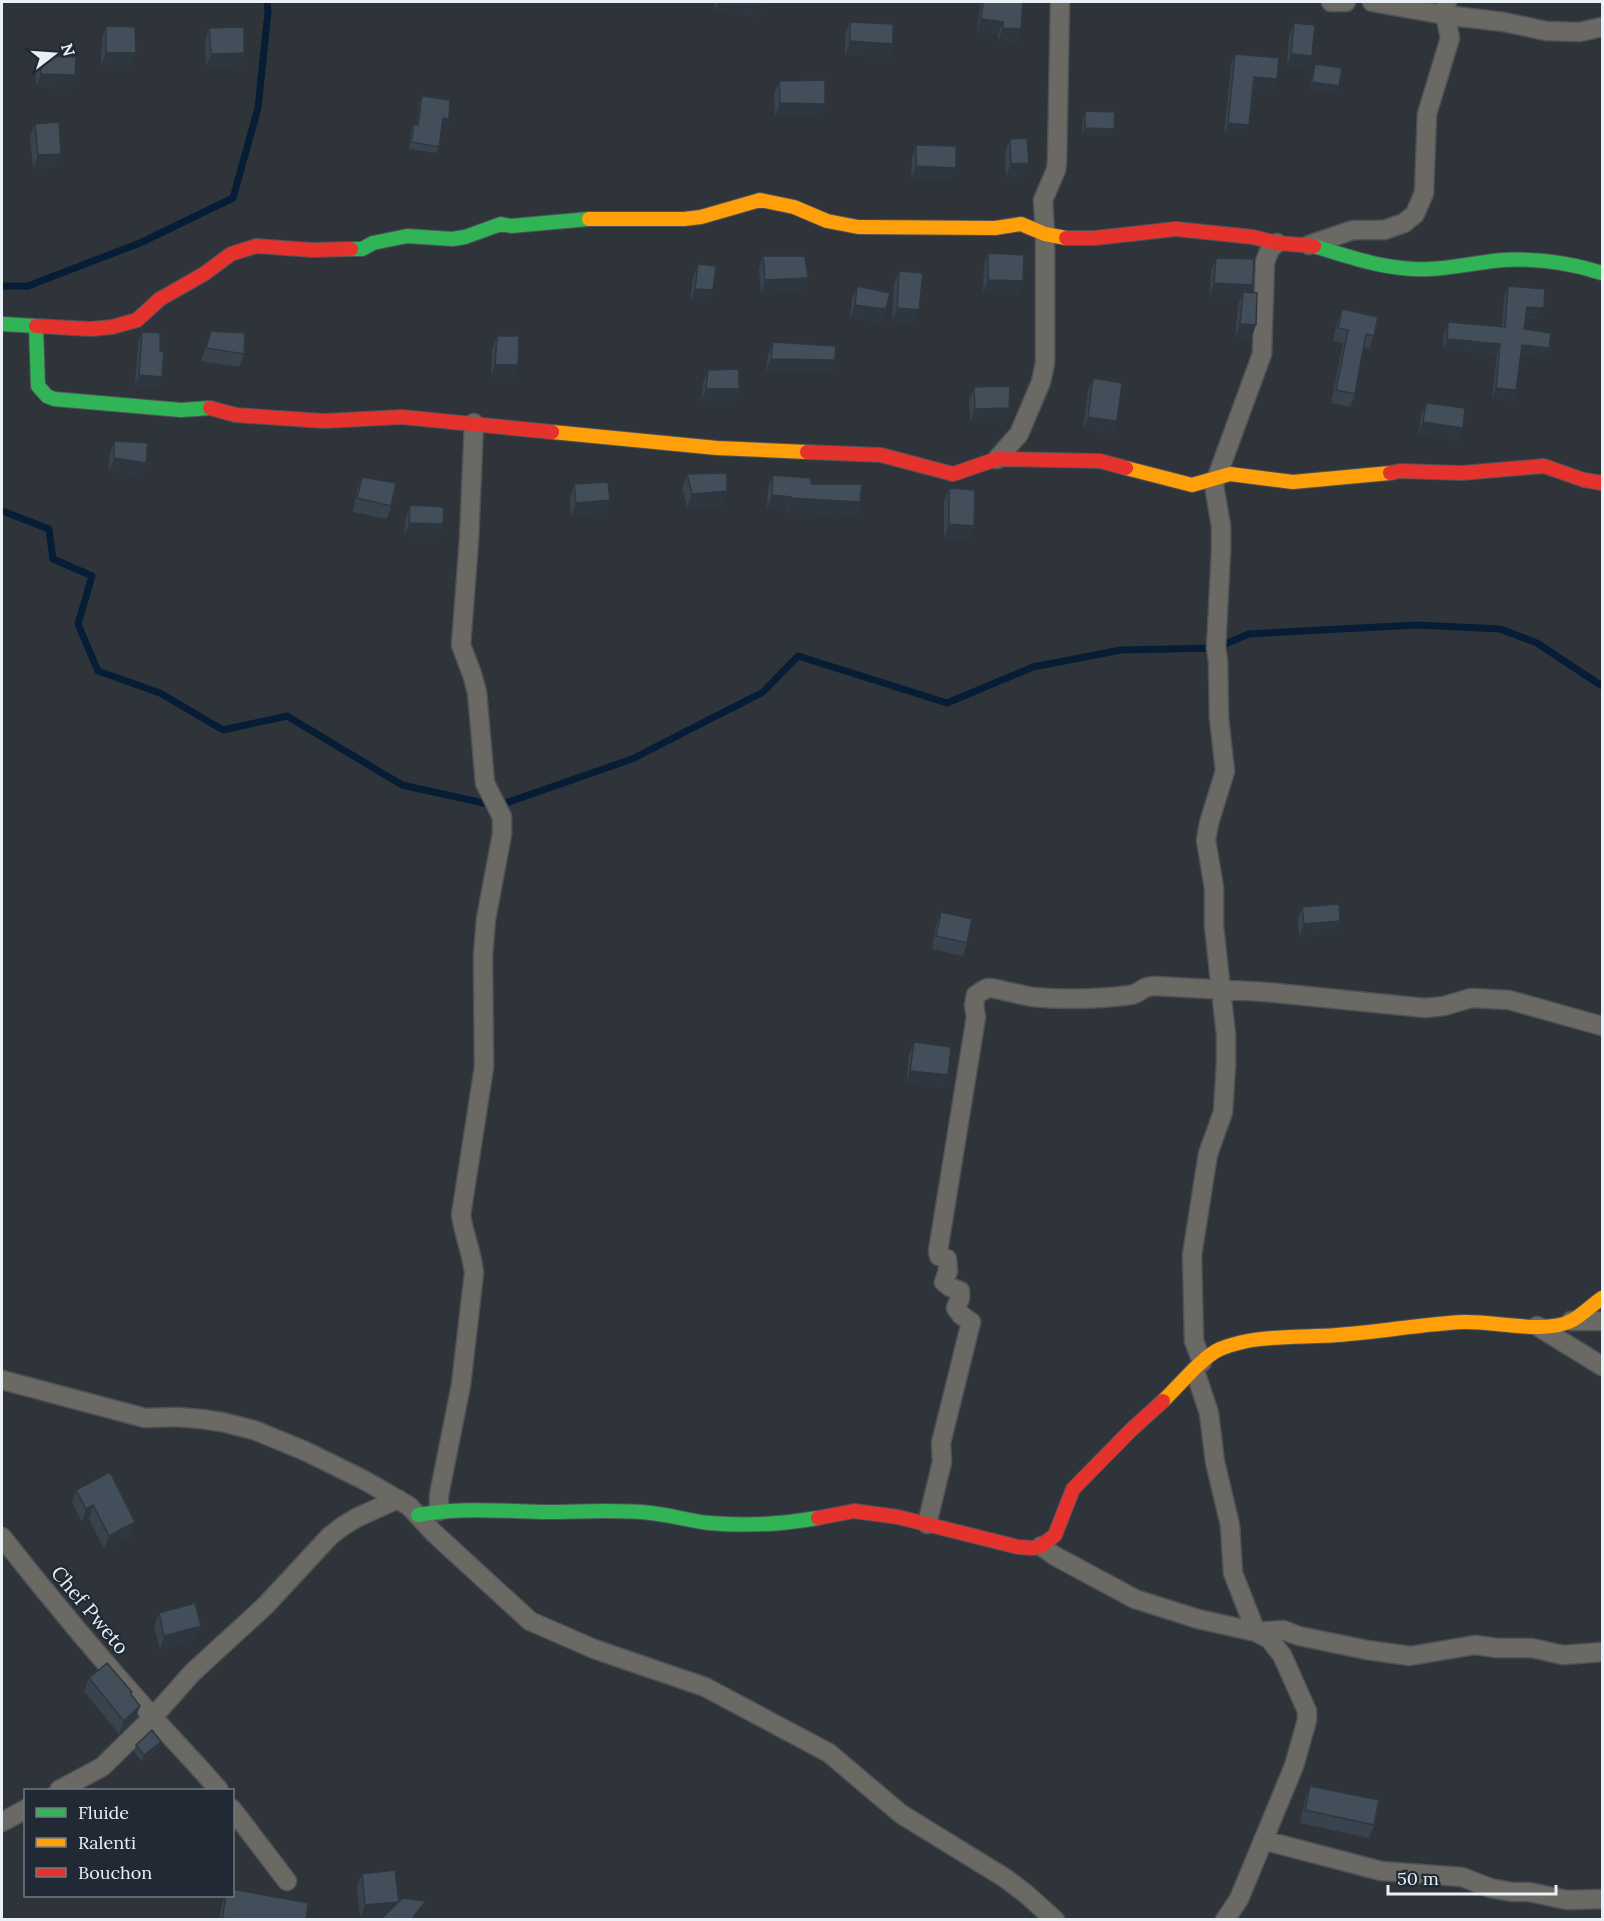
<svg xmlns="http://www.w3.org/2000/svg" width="1604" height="1921" viewBox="0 0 1604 1921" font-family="Lora,serif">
	<rect width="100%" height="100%" fill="#2f343a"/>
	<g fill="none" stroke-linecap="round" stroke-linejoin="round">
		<path stroke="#061d35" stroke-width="7" d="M2,286H28L140,243L233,198L258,108L268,12L267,2
			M2,511L49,529L53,559L92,576L78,624L98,671L160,693L223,730L287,716L402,785L497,806L632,759L763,692L798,656L947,703L1033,667L1121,650L1216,648L1249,634L1416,625L1500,629L1537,643L1602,686"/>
		<defs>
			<path id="street" d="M1331,2H1346
				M1372,2L1445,15L1504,22L1546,31L1580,32L1602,27
				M1309,245L1353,230H1384L1404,223L1415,214L1424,193L1427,114L1450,38L1445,15L1447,2
				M997,459L1019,434L1041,382L1045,363V234L1043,200L1056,170L1057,161L1060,2
				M1571,1321H1602
				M1537,1326L1602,1366
				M1202,1362L1194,1341L1192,1255L1208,1154L1223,1112L1226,1064V1035L1214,926V888L1206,840L1209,823L1225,771L1219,718L1218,661L1216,648L1221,552V526L1214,485L1262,354L1265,262L1270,249L1277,243
				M1195,1371L1209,1413L1215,1462L1230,1525L1233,1573L1256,1632L1269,1639L1282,1655L1307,1711V1720L1294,1766L1239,1899L1225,1920
				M2,1380L145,1418L177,1417L201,1419L222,1422L254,1430L305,1451L364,1480L409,1506L434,1533L530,1621L594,1649L705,1687L829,1753L901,1814L1005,1878L1025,1893L1055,1920
				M439,1511V1495L461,1385L474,1273C472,1253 464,1235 461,1215L484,1067L483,955L486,919L502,834V817L485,783L477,692L472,674L461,645L469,540L474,423
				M927,1524L942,1462L941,1443L971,1322L961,1315L956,1308L960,1298V1291L950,1287L944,1282L948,1271L947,1259L939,1256L938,1251L976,1017L974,1005L976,995C980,993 984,989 988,988C991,987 1025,996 1033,997C1064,1000 1098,999 1130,995C1140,994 1141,986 1154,986L1266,992L1425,1008L1444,1006L1471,998L1509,1000L1602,1026
				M2,1537C50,1598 100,1658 152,1716C174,1741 197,1764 219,1790
				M1041,1546L1055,1556L1135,1599L1198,1619L1256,1632L1283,1630L1299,1636L1367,1650L1410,1656L1475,1645L1497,1648H1532L1563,1655L1602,1652
				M59,1790L102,1767L153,1717L193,1672L266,1605L330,1536L343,1526L358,1517L398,1499
				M232,1809L287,1881
				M2,1822L26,1809
				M1263,1840L1381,1871L1462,1877L1490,1888L1512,1892H1529L1567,1900L1602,1899"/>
			<path id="fast" d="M1314,246C1352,258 1390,271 1430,269C1454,268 1478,262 1503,260C1536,258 1570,263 1602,273
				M351,249H362L373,243L407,236L452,239L465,237L501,224L511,226L589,219
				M2,324L36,326L38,386L47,396L54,399L181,410L210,408
				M418,1515C460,1507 503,1511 546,1512C581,1512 616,1509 651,1513C670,1515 690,1521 709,1523C744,1526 784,1524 818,1518"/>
			<path id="slow" d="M589,219H684L701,217L760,200L794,207L827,221L858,227L995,228L1021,224L1045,234L1066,238
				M552,432L717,448L807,452
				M1126,468L1192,485L1230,474L1293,482L1390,473
				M1163,1401C1178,1387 1202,1357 1220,1349C1256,1334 1299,1338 1337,1335C1380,1332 1422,1324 1464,1322C1495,1321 1546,1335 1573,1320C1583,1314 1592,1305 1602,1298"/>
			<path id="jam" d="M1066,238H1095L1176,229L1253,237L1277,243L1314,246
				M36,326L91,329L112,327L137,320L160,299L204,274L231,254L256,246L312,250L351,249
				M210,408L236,415L324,421L402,417L552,432
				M807,452L881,455L953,474L997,459L1100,461L1126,468
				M1390,473L1400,471L1462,473L1544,466L1584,480L1602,483
				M818,1518L854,1511L898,1517L1018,1547L1033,1548L1041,1546L1055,1535L1073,1489L1131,1430L1163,1401"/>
		</defs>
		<use href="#street" stroke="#4e5257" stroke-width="21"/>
		<use href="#fast" stroke="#4e5257" stroke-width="16"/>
		<use href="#slow" stroke="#4e5257" stroke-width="16"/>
		<use href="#jam" stroke="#4e5257" stroke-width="16"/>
		<use href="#street" stroke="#6b6963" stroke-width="18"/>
		<use href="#fast" stroke="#30b455" stroke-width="14"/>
		<use href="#slow" stroke="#ff9f0a" stroke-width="14"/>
		<use href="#jam" stroke="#e5322d" stroke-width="14"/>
	</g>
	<path fill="#39434d" d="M715,2H763L758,17L714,11Z
		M981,2H1023L1017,42L998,41V35L977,32L980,6Z
		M850,22L893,44L888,57L845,55V35Z
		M1294,23L1312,56L1307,69L1287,67L1289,36Z
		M106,26L131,66H101L102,39Z
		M209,28L244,53L240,66L206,67L205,41Z
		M1235,54L1273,90L1253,88L1249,125L1245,136L1224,134L1231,65Z
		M41,56L75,75L70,89L36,87V69Z
		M1315,64L1339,86L1337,93L1310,89L1313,70Z
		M779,81L825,104L821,117L775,116L774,94Z
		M422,96L449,119L446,126L442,125L439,147L436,153L409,149L411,131L414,124L417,125L419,103Z
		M1085,111L1112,136L1082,135L1083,117Z
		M35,124L57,167L33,169L30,137Z
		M1010,139L1024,176L1006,177L1005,152Z
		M916,145L951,181L911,179L912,158Z
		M988,253L1023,281L1018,294L983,293L984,266Z
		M763,256L808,278L803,292L761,294L759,269Z
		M1216,258L1253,285L1250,293L1251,338L1235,337L1238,305L1241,297L1209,296L1211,271Z
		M698,264L713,290L708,303L690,302L693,277Z
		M899,271L914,323L892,321L894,284Z
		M857,286L882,322L850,319L852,299Z
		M1508,286L1540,318H1526L1524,329L1549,348L1545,358L1521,356L1513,401L1492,399L1497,354L1443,350L1444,333L1448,322L1502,327L1504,297Z
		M1342,309L1374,336L1369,349L1364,348L1355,394L1350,407L1331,403L1343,343L1333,341L1337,322Z
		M211,331L244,354L239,367L201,361Z
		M142,332L160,351L158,388L135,386L138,343Z
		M497,336L514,378H491L492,349Z
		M773,342L831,373L766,372L768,355Z
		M708,370L734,402H701L703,383Z
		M1093,378L1117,421L1113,434L1083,430L1088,391Z
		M974,387L1004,421L970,422L969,400Z
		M1426,403L1458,441L1418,435L1421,416Z
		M114,441L141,476L109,471L110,454Z
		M687,474L723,505L687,507L682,488Z
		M773,475L811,484L860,502L856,515L786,512V510L767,508L768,488Z
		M362,477L391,506L387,519L353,512L357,490Z
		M574,484L605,513L571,516L570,498Z
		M949,488L974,526L969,539L944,538V501Z
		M410,505L443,524L438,537L404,536L406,518Z
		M1302,907L1336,934L1299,937L1298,920Z
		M941,912L967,943L963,956L932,949L936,925Z
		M914,1042L944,1088L906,1084L909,1055Z
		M76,1490L131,1535L104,1549L89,1519L82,1522L72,1503Z
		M159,1613L201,1626L196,1639L160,1649L154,1626Z
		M89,1678L131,1694L140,1706L135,1719L119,1734L84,1691Z
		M136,1745L159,1748L142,1762L134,1752Z
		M1310,1786L1374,1825L1369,1838L1300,1823L1305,1799Z
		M362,1874L399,1902L398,1903L426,1901L421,1916H384L360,1919L357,1887Z
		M225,1896H232L306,1920H219L222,1903Z"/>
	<path fill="#2e373f" d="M718,2H746L763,4L758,17L714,11Z
		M981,19L1003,22L998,35L977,32Z
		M1003,28L1021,29L1017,42L998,41Z
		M850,41L893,44L888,57L845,55Z
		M106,53H136L131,66H101Z
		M244,53L240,66L206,67L211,54Z
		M1291,54L1312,56L1307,69L1287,67Z
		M41,74L75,75L70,89L36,87Z
		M1254,77L1277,79L1273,90L1250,88Z
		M1312,82L1339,86L1337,93L1310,89Z
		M780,103L825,104L821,117L775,116Z
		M443,118L449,119L446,126L441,125Z
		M1228,123L1249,125L1245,136L1224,134Z
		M1085,128L1114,129L1112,136L1082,135Z
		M61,154L57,167L33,169L38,155Z
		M1029,163L1024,176L1006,177L1011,164Z
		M916,166L956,168L951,181L911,179Z
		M808,278L803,292L761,294L765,280Z
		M988,280L1023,281L1018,294L983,293Z
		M1214,283L1253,285L1248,298L1243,292L1241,297L1209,296Z
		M695,289L713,290L708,303L690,302Z
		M855,305L886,309L882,322L850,319Z
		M1527,307L1544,308L1540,318L1523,317Z
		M897,308L919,310L914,323L892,321Z
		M1240,324L1256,325L1251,338L1235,337Z
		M1447,339L1500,344L1497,354L1443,350Z
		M1522,345L1549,348L1545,358L1518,356Z
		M771,359L835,360L831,373L766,372Z
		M495,365H518L514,378H491Z
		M139,375L162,377L158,388L135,386Z
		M1496,388L1516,390L1513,401L1492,399Z
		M706,389H739L734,402H701Z
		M1009,408L1004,421L970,422L975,409Z
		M1088,417L1117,421L1113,434L1083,430Z
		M1423,422L1463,428L1458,441L1418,435Z
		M114,458L146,463L141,476L109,471Z
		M727,491L723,505L687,507L692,494Z
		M772,495L791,497L786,510L767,508Z
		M791,498L860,502L856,515L786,512Z
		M610,500L605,513L571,516L576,503Z
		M409,523L443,524L438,537L404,536Z
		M949,524L974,526L969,539L944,538Z
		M1340,921L1336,934L1299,937L1304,924Z
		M910,1071L948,1075L944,1088L906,1084Z
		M93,1505L89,1519L82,1522L86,1509Z
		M135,1522L131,1535L104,1549L109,1536Z
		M201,1626L196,1639L160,1649L164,1636Z
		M140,1706L135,1719L119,1734L124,1721Z
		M161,1742L159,1748L142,1762L144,1755Z
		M426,1901L421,1916L418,1920H411Z
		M399,1902L394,1915L360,1919L365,1905Z"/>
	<path fill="#424e5a" stroke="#2e373f" stroke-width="1.5" d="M746,2H763V4Z
		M983,2H1023L1021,29L1003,28V22L981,19Z
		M850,22L893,24V44L850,41Z
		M1294,23L1315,25L1312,56L1291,54Z
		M106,26L135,27L136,53H106Z
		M244,27V53L211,54L209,28Z
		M1235,54L1279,58L1277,79L1254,77L1249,125L1228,123Z
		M41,56L76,57L75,75L41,74Z
		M1315,64L1342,68L1339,86L1312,82Z
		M825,80V104L780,103L779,81Z
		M422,96L450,100L449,119L443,118L439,147L411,142L414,124L418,125Z
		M1085,111L1115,112L1114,129L1085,128Z
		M59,122L61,154L38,155L35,124Z
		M1027,138L1029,163L1011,164L1010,139Z
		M916,145L956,146V168L916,166Z
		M988,253L1024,255L1023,281L988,280Z
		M763,256H805L808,278L765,280Z
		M1216,258L1254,259L1253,285L1214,283Z
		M698,264L716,266L713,290L695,289Z
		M899,271L923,273L919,310L897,308Z
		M857,286L890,293L886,309L855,305Z
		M1508,286L1545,289L1544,308L1527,307L1524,329L1551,333L1549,348L1522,345L1516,390L1496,388L1500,344L1447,339L1448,322L1505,327Z
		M1243,292L1257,293L1256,325L1240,324Z
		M1342,309L1378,317L1374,336L1366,334L1355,394L1336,390L1348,330L1338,328Z
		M211,331L245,333L244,354L206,348Z
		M142,332L160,333V351L164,352L162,377L139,375Z
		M497,336H519L518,365H495Z
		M773,342L836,346L835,360L771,359Z
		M739,369V389H706L708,370Z
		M1093,378L1122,383L1117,421L1088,417Z
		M1010,386L1009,408L975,409L974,387Z
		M1426,403L1465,408L1463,428L1423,422Z
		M114,441L148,443L146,463L114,458Z
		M727,473V491L692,494L687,474Z
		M773,475L811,478V484H862L860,502L791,498V497L772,495Z
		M362,477L396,483L391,506L357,498Z
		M608,482L610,500L576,503L574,484Z
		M949,488L975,490L974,526L949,524Z
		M410,505L444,507L443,524L409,523Z
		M1339,904L1340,921L1304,924L1302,907Z
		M941,912L972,919L967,943L936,936Z
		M914,1042L951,1047L948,1075L910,1071Z
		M110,1472L135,1522L109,1536L93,1505L86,1509L76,1490Z
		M195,1603L201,1626L164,1636L159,1613Z
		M107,1663L132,1692L130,1693L140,1706L124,1721L89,1678Z
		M152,1730L161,1742L144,1755L136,1745Z
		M1310,1786L1379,1800L1374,1825L1305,1810Z
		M395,1870L399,1902L365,1905L362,1874Z
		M232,1889L308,1903L306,1920H222L226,1896H232Z
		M403,1898L426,1901L411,1920H380Z"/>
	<g text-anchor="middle" stroke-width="4.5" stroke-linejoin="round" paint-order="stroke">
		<g font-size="20" fill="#e9f0f6" stroke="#212a34">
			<text transform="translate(90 1610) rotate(50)" y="7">Chef Pweto</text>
		</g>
	</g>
	<rect width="1604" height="1921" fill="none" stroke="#e9f0f6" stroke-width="6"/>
	<rect x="24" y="1789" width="210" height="108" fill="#212a34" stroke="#717982" stroke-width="1.5"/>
	<rect x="36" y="1808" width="30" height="9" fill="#30b455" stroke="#717982" stroke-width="1.5"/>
	<text x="78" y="1819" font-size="18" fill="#e9f0f6">Fluide</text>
	<rect x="36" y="1838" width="30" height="9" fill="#ff9f0a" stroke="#717982" stroke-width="1.5"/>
	<text x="78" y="1849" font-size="18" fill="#e9f0f6">Ralenti</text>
	<rect x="36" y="1868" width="30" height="9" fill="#e5322d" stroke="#717982" stroke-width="1.5"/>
	<text x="78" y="1879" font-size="18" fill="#e9f0f6">Bouchon</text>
	<g transform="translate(54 54) rotate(73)" stroke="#212a34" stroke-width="4.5" paint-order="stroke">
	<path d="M0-4.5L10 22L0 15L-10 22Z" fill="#e9f0f6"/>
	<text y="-9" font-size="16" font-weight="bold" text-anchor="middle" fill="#e9f0f6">N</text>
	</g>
	<path d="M1388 1885v9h168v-9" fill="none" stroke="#e9f0f6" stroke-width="3"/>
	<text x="1397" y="1885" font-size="18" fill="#e9f0f6" stroke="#212a34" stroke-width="4.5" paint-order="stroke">50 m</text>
</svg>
